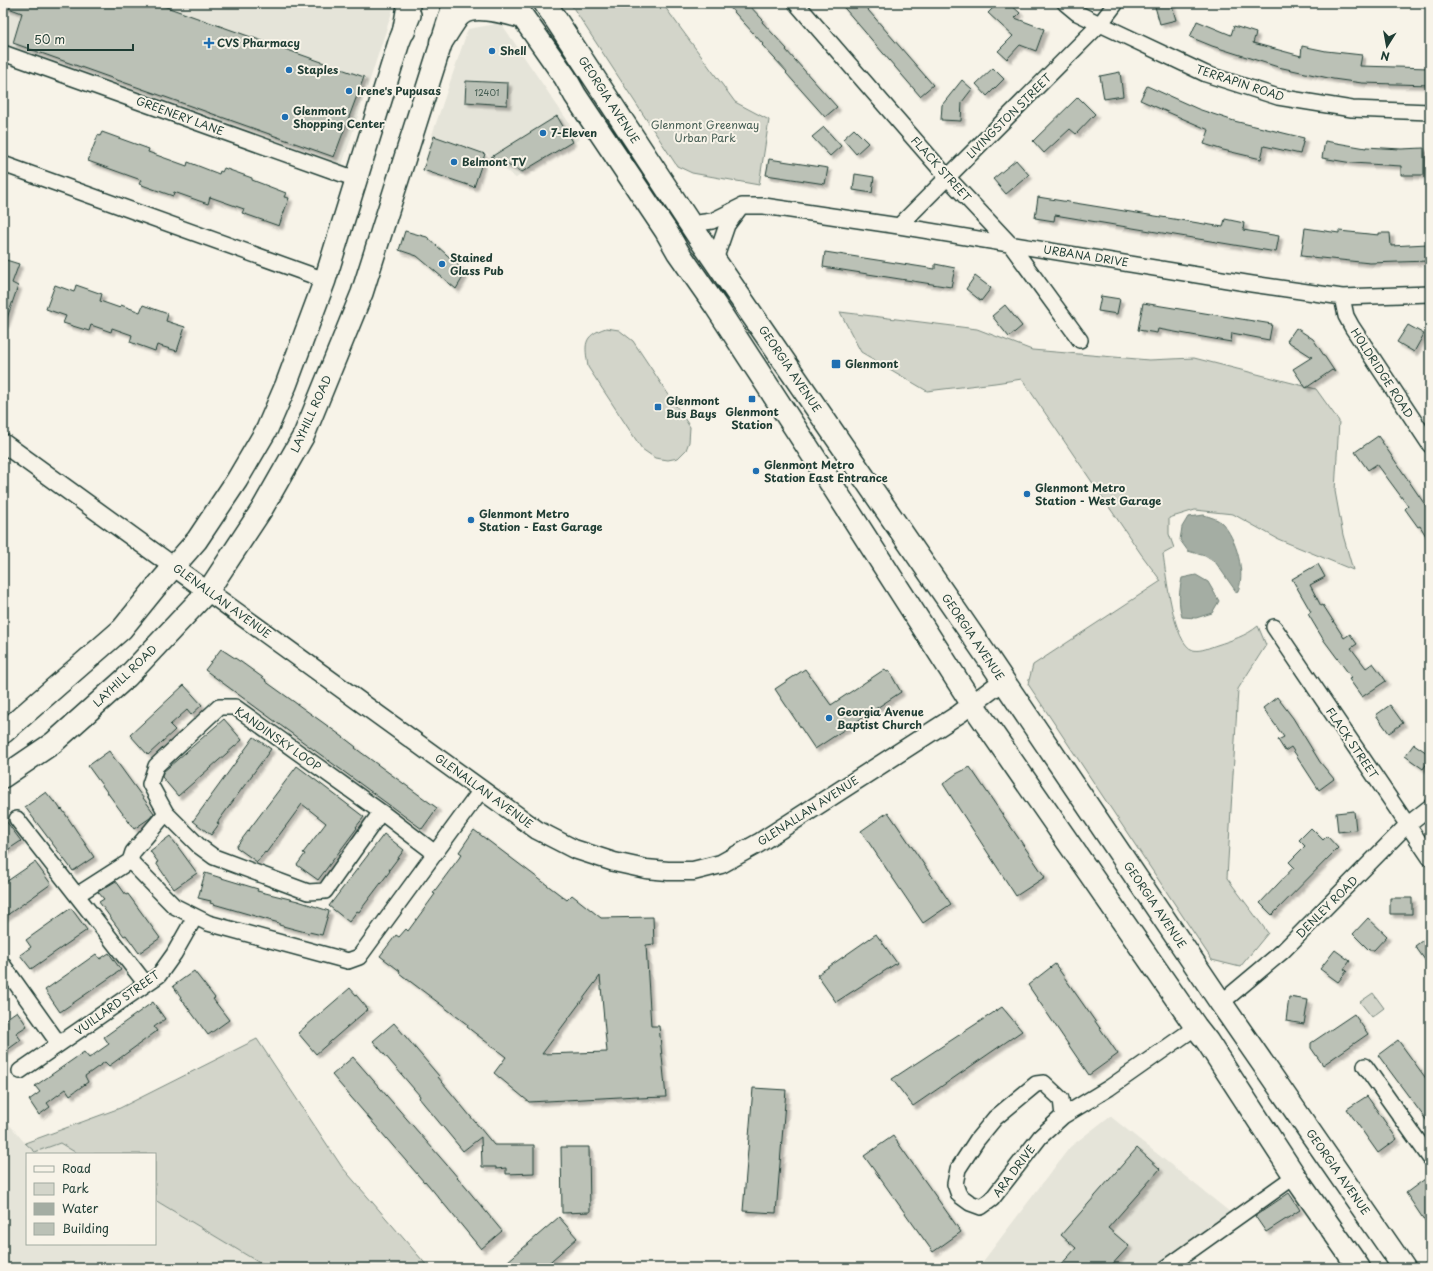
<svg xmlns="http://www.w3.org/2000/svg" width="1433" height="1271" viewBox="0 0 1433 1271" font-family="'Playpen Sans',sans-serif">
	<defs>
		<filter id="shadow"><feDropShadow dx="3.5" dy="3.5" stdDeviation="1" flood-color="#0004"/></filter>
	</defs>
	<rect width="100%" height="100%" fill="#f7f3e8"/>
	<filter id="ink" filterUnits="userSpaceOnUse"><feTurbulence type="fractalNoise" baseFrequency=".025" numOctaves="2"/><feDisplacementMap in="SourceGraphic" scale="8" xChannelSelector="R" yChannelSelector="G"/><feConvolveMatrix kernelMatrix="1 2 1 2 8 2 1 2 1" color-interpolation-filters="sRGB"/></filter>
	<g filter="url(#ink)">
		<path fill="#e5e4d9" d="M3,3H395L341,168L3,48Z
			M501,23L580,139L516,178L490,158L488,154L432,135L468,29Z
			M1110,1116L1231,1213L1159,1268H978L1070,1147Z
			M3,1117L25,1143L35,1152L60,1143L78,1154H27V1244H155V1200L268,1268H3Z"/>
		<path fill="#d3d5ca" stroke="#79897f" d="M570,3H662L735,102L769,120L759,185L692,173L677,166Z
			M840,312L977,329L1032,350L1149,360L1194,358L1316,389L1339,421L1335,491L1343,535L1353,570L1278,539L1233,514L1195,510L1169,518V534L1174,548L1163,554C1166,573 1173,644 1193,650C1201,652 1210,647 1217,645C1232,640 1246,636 1258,626L1266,645L1238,689L1227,878L1268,933L1240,967L1212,960L1028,684L1033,665L1161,581L1141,554L1022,379L995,383L927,391L861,352Z
			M606,328L619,330L633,341L690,427L689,442L686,450L678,458L668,460L655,458L642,449L588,367C585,345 582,336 606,328Z
			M1373,993L1384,1008L1372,1017L1360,1002Z
			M257,1039L342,1167L429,1268H268L155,1200V1154H78L60,1143L35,1152L25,1143L120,1108Z"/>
		<path fill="#a4ada3" stroke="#6f8077" d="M1204,515C1210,517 1218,519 1222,523C1236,538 1247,574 1237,593L1216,563L1205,556L1188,551L1180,540L1182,527L1188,517Z
			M1196,575L1208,582L1219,601L1212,613L1196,618L1182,617C1178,603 1179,592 1182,578Z"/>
		<path fill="#bbc1b6" stroke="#1f3d34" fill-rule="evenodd" filter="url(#shadow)" d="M3,3H155L364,77L334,157L13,43L22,13L3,6Z
			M726,3H747L763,20L762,22L787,49L786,50L837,107L825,117L786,73L787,72L762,45L763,44Z
			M840,3H862L933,85L920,96Z
			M998,3H1009L1020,13L1015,18L1044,29L1036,51L1020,45L1007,59L998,51L1013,36L988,13Z
			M1154,3H1171L1176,20L1160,24Z
			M1197,21L1231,35L1234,26L1256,33L1253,43L1301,56L1302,46L1326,51L1362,55L1360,66L1430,68V85L1362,83L1333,79L1278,67L1212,46L1190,37Z
			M993,68L1004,79L987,96L976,84Z
			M1120,72L1123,96L1104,99L1100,76Z
			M962,80L972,89L962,102L961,121L941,120L942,105Z
			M466,81L508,83L507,105L465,102Z
			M1147,86L1198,109L1234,121L1304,138L1300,154L1264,146L1261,159L1223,150L1204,144L1209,130L1140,100Z
			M1078,97L1095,114L1076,134L1070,129L1044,153L1033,141Z
			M557,116L572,142L522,172L491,157Z
			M824,127L841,146L830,156L812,137Z
			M854,129L868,143L856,154L843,139Z
			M102,132L149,149L148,152L187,166L188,162L219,174L220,171L222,172L224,168L252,178V180L286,193L284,197L289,198L279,226L242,213L244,209L210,197L208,204L174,192L173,196L139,184L141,180L88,161L98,135L100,136Z
			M434,136L485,154L474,187L423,170Z
			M1325,141L1366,148V147L1401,149L1424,148V175H1401V166L1352,163L1322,158Z
			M769,159L828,168L825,184L766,175Z
			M1016,160L1029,175L1006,194L993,179Z
			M855,174L874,177L872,193L853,190Z
			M1038,197L1223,227L1225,219L1244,223L1243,230L1279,236L1276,252L1055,215L1054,221L1035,218Z
			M1305,228L1339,233V231L1379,235V233H1390L1391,246L1427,244L1428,261L1370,263L1301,256Z
			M405,231L427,237L466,272L456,289L417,256L399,250Z
			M825,252L935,269V264L955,268L951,287L823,267Z
			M3,259L19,264L12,283L18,286L5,324H3Z
			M975,276L991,288L981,301L966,289Z
			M55,285L74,292L76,285L102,294L100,301L120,308L121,305L140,312L143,305L168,314L166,321L185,327L177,351L157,345L155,351L130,342L132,335L112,328L111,332L91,325L89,331L63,323L66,316L46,309Z
			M1101,296L1120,299L1117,314L1098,311Z
			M1143,303L1272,324L1269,340L1232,333L1231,342L1158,329L1157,333L1138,330Z
			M1005,305L1022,326L1009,337L992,316Z
			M1408,325L1424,334L1414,352L1397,342Z
			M1296,328L1313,339L1335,372L1332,370L1306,388L1293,369L1312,357L1287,341Z
			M1378,436L1430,512V543L1420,526L1418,527L1405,509L1408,506L1377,464L1368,470L1355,452Z
			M1318,564L1325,577L1310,585L1321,606L1323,605L1344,638L1350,634L1357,644L1351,648L1366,668L1373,663L1386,681L1362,697L1349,679L1352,678L1323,639L1308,614L1311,612L1292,579Z
			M221,649L241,662L266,680L265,681L343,737L356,747L355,748L437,808L422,829L205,670Z
			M805,669L831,705L885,669L887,672L889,671L901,692L815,749L775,689Z
			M184,685L202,705L191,715L187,710L170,725L175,730L148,755L130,735Z
			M1277,697L1293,718L1320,762L1334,779L1319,790L1291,747L1285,751L1278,740L1284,737L1263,708Z
			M1390,705L1403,723L1389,733L1376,715Z
			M224,719L242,740L178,796L162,777L163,772Z
			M254,737L271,749L217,823L219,824L211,835L193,821Z
			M1414,744L1430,755V759L1423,769L1405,756Z
			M109,751L154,813L150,818L134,829L88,766Z
			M297,766L364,817L356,827L357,828L318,880L297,865L305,854L303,853L326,823L302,804L266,853L265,852L257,862L236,847Z
			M970,767L1045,877L1016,896L943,784L956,774Z
			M46,792L54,802L55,801L61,810L62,809L94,857L73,871L25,807Z
			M1354,811L1356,830L1338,832L1336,813Z
			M888,812L951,904L923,923L861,831Z
			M3,817L21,841L3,853Z
			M1311,828L1323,840L1327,836L1338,848L1272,915L1260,903L1294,867L1289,862L1305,846L1299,840Z
			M474,830L567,900L572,895L601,918L653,917L654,944L646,945L651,1026H659L666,1097L638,1098V1096L529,1102L494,1073L506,1057L467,1027L468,1025L399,973L400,971L380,956L396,935L399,937L406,929L408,931L435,894L433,893L462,854L459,852ZM600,976L607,1052L542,1054Z
			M384,834L404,850L389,870L390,871L359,912L357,911L349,922L329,906Z
			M170,836L197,873L174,889L156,863L158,862L150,851Z
			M35,862L51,884L3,918V884Z
			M205,873L258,889L257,891L298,901L329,911L322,935L309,932V933L279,925V923L210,903L211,901L198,898Z
			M116,881L126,895L128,894L160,938L139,953L126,935L124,936L99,902L104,899L98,892Z
			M1390,898H1412V914H1390Z
			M71,908L87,930L31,969L20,955L31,947L26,940Z
			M1368,918L1387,936L1374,950H1369L1353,934Z
			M876,934L897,963L836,1002L817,975Z
			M1430,935V967L1415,946Z
			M1335,950L1350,961L1344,969L1347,971L1338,982L1320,969Z
			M109,953L121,970L60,1012L45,990L96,954L100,959Z
			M1055,964L1118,1054L1089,1075L1028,985Z
			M194,971L215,998L213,999L229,1020L208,1035L180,997H181L173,986Z
			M350,988L368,1009L316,1054L298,1033Z
			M1289,997L1308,1000L1304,1024L1286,1021Z
			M153,1002L165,1019L154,1027L157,1031L109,1066L105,1062L85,1076L88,1082L70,1095L66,1089L47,1103L50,1107L39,1115L29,1100L40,1092L35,1086L84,1052L89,1058L109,1044L104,1037Z
			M1002,1007L1022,1031L913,1106L892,1079Z
			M17,1011L27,1026L16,1033L21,1040L3,1053V1021Z
			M1354,1014L1368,1034L1323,1065L1311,1048V1043Z
			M394,1023L439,1076L438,1077L494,1145H534V1173L506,1174V1168L496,1169V1167H482L481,1137L463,1151L419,1098L420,1096L373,1041Z
			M1398,1040L1430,1084V1125L1378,1055Z
			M353,1057L453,1172L502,1231L481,1249L425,1181L424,1182L332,1075Z
			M753,1088L786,1090L776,1213L743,1211Z
			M1367,1096L1397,1139L1378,1153L1347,1109Z
			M893,1136L961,1232L933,1252L864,1156Z
			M561,1147H589L590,1212L562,1213Z
			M1137,1148L1160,1169L1108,1228L1129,1246L1109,1268H1058L1076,1248L1061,1235Z
			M1425,1179L1430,1186V1229L1406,1193Z
			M1289,1193L1300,1210L1266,1232L1255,1216Z
			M559,1217L577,1238L543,1268H500Z"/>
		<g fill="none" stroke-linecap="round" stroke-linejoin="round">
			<defs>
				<path id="minor" d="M796,3L948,178L1010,244L1080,340
					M1065,3L1077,13L1100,24L1206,74L1278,97L1352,109L1430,112
					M3,53L356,179
					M3,164L325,280
					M691,224L712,221L742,206H764L899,226L1252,284L1342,297L1430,294
					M899,226L1100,24L1116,3
					M715,260L727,225L739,209
					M1342,297L1346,316L1352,327L1430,445
					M1274,627L1430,858
					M381,812L325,891L308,892L214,857L199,846L166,813L150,784L156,766L219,707H235L381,812L435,853
					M166,813L133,852L130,861L174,906L208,923L348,961L359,957L482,789
					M17,819L146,984
					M77,895L130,861
					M3,965L59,1044
					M1221,1003L1283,951L1407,825L1430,807
					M1365,1066L1430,1158
					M20,1071L159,975L174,954L195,917
					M1063,1116L1061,1099L1044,1083L1036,1084L995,1118L977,1140L958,1169L955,1184L959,1195L970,1203L981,1207L992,1199L1040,1137L1063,1116L1109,1088L1196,1027
					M1166,1268L1295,1176"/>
				<path id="tertiary" d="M3,443L537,830L574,849L614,862L646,869L668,871H693L721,864L759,843L959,714L1003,681"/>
				<path id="secondary" d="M3,733L122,629L156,587L197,540L237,480L267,429L286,385L325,280L399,42L410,15
					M3,777L53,743L127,677L208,591L262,509L304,435L362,293L454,3"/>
				<path id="primary" d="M513,3L565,77L575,95L666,231L678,252L715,305L814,457L973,705L1196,1027L1207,1041L1300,1184L1359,1268
					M545,3L700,239L986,655L1221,1003L1404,1268
					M404,31L409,3
					M441,42C446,36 455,18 461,14C475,3 507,13 522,17"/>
			</defs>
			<use href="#minor" stroke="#1f3d34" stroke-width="18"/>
			<use href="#tertiary" stroke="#1f3d34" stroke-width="21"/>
			<use href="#secondary" stroke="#1f3d34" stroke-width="24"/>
			<use href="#primary" stroke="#1f3d34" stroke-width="25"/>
			<use href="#minor" stroke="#f7f3e8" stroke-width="15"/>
			<use href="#tertiary" stroke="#f7f3e8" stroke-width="18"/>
			<use href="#secondary" stroke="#f7f3e8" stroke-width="21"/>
			<use href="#primary" stroke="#f7f3e8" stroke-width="22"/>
		</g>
	</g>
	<g fill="#1f6fb2" stroke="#f7f3e8" stroke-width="1.5">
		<path d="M207 37h4v4h4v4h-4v4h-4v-4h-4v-4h4z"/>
		<circle cx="492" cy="51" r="4"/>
		<circle cx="289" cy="70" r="4"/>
		<circle cx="349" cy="91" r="4"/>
		<circle cx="285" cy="117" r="4"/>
		<circle cx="543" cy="133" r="4"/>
		<circle cx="454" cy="162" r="4"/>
		<circle cx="442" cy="264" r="4"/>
		<rect x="831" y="359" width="10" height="10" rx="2"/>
		<rect x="748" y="395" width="8" height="8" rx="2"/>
		<rect x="654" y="403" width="8" height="8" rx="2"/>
		<circle cx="756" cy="471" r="4"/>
		<circle cx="1027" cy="494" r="4"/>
		<circle cx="471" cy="520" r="4"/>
		<circle cx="829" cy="718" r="4"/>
	</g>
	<g text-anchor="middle" stroke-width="4" stroke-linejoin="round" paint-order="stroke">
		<g font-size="9" fill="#465e54">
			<text x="487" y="96">12401</text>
		</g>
		<g font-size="11" font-weight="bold" fill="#1f3d34" stroke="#f7f3e8" text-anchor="start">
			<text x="217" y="47">CVS Pharmacy</text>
			<text x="500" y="55">Shell</text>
			<text x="297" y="74">Staples</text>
			<text x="357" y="95">Irene's Pupusas</text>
			<text x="293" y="115">Glenmont<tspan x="293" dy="13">Shopping Center</tspan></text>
			<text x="551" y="137">7-Eleven</text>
			<text x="462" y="166">Belmont TV</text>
			<text x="450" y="262">Stained<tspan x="450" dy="13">Glass Pub</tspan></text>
			<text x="845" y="368">Glenmont</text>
			<text x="666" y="405">Glenmont<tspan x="666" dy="13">Bus Bays</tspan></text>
			<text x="752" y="416" text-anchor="middle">Glenmont<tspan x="752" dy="13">Station</tspan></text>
			<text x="764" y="469">Glenmont Metro<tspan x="764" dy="13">Station East Entrance</tspan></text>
			<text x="1035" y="492">Glenmont Metro<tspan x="1035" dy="13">Station - West Garage</tspan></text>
			<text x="479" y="518">Glenmont Metro<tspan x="479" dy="13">Station - East Garage</tspan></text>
			<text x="837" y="716">Georgia Avenue<tspan x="837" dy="13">Baptist Church</tspan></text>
		</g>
		<g font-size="11" fill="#1f3d34" stroke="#f7f3e8">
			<text transform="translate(1240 83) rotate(18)" y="4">TERRAPIN ROAD</text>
			<text transform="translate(609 100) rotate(57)" y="4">GEORGIA AVENUE</text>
			<text transform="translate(180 116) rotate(20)" y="4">GREENERY LANE</text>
			<text transform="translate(1009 116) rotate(-45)" y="4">LIVINGSTON STREET</text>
			<text transform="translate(941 169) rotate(48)" y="4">FLACK STREET</text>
			<text transform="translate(1086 256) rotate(9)" y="4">URBANA DRIVE</text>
			<text transform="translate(790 369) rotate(56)" y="4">GEORGIA AVENUE</text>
			<text transform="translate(1382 373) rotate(57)" y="4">HOLDRIDGE ROAD</text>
			<text transform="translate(311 414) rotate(-66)" y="4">LAYHILL ROAD</text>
			<text transform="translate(222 601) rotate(36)" y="4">GLENALLAN AVENUE</text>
			<text transform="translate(973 637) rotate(56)" y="4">GEORGIA AVENUE</text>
			<text transform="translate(125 676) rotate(-44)" y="4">LAYHILL ROAD</text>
			<text transform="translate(278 739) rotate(35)" y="4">KANDINSKY LOOP</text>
			<text transform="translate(1352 743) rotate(56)" y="4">FLACK STREET</text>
			<text transform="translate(484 791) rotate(36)" y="4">GLENALLAN AVENUE</text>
			<text transform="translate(808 811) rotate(-33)" y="4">GLENALLAN AVENUE</text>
			<text transform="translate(1155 905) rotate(56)" y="4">GEORGIA AVENUE</text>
			<text transform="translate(1327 907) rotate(-45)" y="4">DENLEY ROAD</text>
			<text transform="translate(117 1003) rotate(-36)" y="4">VUILLARD STREET</text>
			<text transform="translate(1014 1171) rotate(-53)" y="4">ARA DRIVE</text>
			<text transform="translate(1338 1172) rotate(55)" y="4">GEORGIA AVENUE</text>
		</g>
		<g font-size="11" fill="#435b52" stroke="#f7f3e8">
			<text x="705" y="129">Glenmont Greenway<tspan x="705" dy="13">Urban Park</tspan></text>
		</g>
	</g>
	<rect width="1433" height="1271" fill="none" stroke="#f7f3e8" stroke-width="16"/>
	<rect x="8" y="8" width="1417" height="1255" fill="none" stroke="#1f3d34" stroke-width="1.5" filter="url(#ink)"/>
	<rect x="26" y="1153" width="130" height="92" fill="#f7f3e8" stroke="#a1aaa0"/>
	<rect x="34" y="1166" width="20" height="6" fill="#f7f3e8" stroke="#a1aaa0"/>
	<text x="62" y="1173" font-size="12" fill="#1f3d34">Road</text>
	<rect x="34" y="1183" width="20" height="12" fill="#d3d5ca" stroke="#a1aaa0"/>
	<text x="62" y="1193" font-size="12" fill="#1f3d34">Park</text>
	<rect x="34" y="1203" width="20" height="12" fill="#a4ada3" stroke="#a1aaa0"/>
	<text x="62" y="1213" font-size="12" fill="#1f3d34">Water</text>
	<rect x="34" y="1223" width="20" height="12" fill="#bbc1b6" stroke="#a1aaa0"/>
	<text x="62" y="1233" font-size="12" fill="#1f3d34">Building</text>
	<g transform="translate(1387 46) rotate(191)" stroke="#f7f3e8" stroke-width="3" paint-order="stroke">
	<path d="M0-3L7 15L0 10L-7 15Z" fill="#1f3d34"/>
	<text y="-6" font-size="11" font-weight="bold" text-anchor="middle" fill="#1f3d34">N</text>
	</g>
	<path d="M28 44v6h105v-6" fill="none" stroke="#1f3d34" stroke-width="2"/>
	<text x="34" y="44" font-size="12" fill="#1f3d34" stroke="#f7f3e8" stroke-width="3" paint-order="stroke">50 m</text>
</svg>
